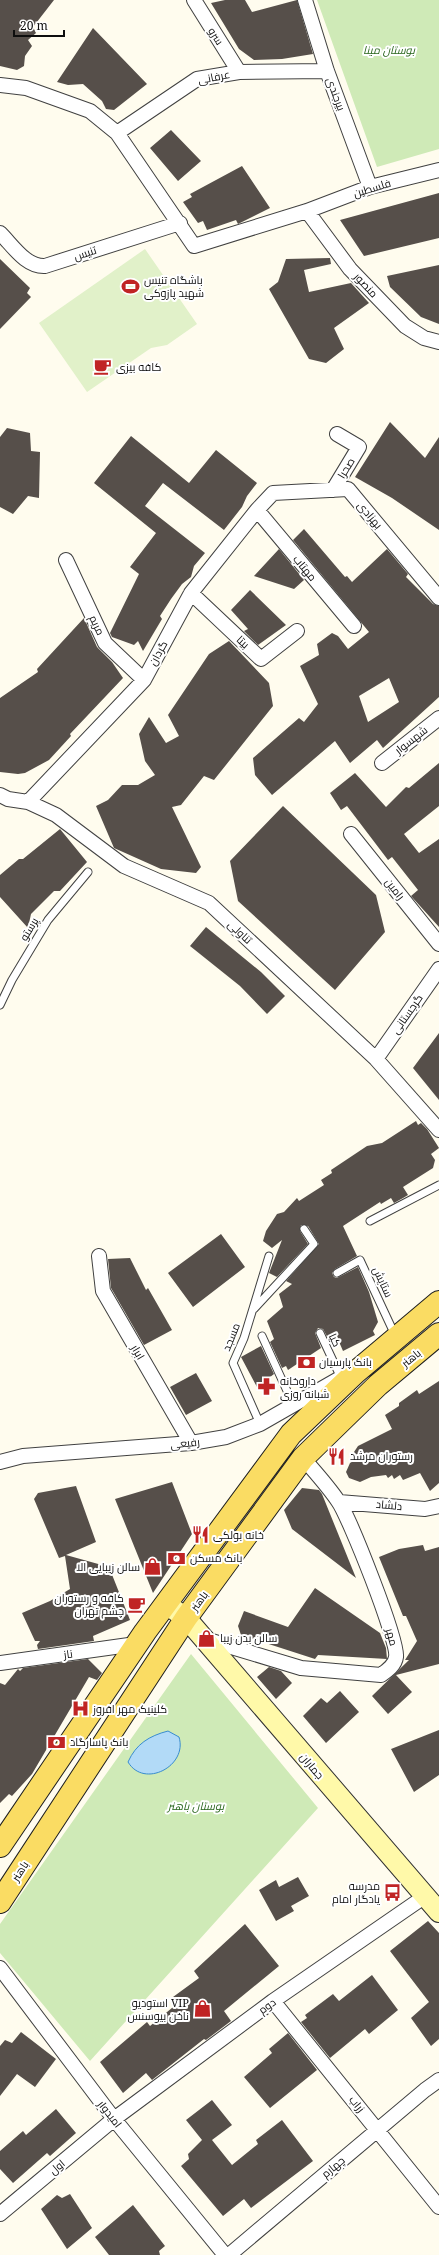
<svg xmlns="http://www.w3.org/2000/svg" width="439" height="2255" viewBox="0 0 439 2255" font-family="'Noto Serif',Cairo,serif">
	<rect width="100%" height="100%" fill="#fffcee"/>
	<path fill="#cfeab7" d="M317,0H439V149L377,167Z
		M191,1654L318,1808L90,2061L0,1953V1924Z"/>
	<path fill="#e1f1c9" d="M145,249L197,324L167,345L151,348L87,392L39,323Z"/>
	<path fill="#b2daf7" stroke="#388ccf" d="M168,1731L179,1737C188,1766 144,1789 128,1762C136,1744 149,1736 168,1731Z"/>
	<path fill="#564f4a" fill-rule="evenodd" d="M0,0H54L33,27L36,33L28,40L32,46L25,56L24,66L17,70L0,66Z
		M225,0H245L252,12L297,0L313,54L282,59L254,60L239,49L211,3Z
		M93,28L147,84L114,110L106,109L102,101L83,84L68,85L57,82Z
		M171,130L201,161L178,181L150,148Z
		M242,166L270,208L238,224L236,220L207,230L203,221L198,223L183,202L192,197L190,194Z
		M439,193V238L364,256L340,220Z
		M330,258L331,264L304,270L309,292L351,283L369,303L334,328L344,349L326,363L309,359L269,289L278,282L286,259Z
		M0,259L30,288L27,293L31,297L0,329Z
		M439,265V324L421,317L390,287L387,276Z
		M390,422L425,458L439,437V530L392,498L355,477Z
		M7,428L30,433L31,451L40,452L39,498L28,496L13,514L0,507V437Z
		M131,436L189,483L216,450L257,483L247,496L242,507L224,530L163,483L145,506L205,553L194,566L191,577L182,584L171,599L160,616L162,619L143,651L138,641L134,645L112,637L110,633L139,574L130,567L156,533L94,483Z
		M304,529L345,577L347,576L352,582L387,549L408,574L406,577L433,604L439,606V697L383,748L377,740L350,763L335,741L272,795L255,775L253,758L299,718L304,722L318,704L300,666L319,655L317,644L332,633L338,636L348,649L369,632L293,540ZM389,678L399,702L368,722L359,696Z
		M279,549L304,580L294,589L254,576Z
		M250,590L286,625L258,645L244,631L248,629L231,610Z
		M84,618L97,647L112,662L123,678L70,734L71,736L49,760L25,773L18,774L0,772V698L38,672L37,669Z
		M229,641L269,683L273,706L214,780L204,776L181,805L172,807L201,867L196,873L161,869L114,848L96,806L108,800L122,785H138L155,775L145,761L139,734L149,717L166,743L179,736L168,715L209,654Z
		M439,763V806L404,834L419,853L439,839V927L411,896L418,890L392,857L388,860L347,806L341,810L330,793L355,773L386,807L406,787L409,788Z
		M283,806L376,895L385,932L335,990L238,901L230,861Z
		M60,829L87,862L60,891H54L31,914L28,928L0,897V875L19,859H23Z
		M206,927L261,972L285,996L267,1014L240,986L190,946Z
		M439,1033V1100L413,1068Z
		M416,1121L418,1125L421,1123L427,1129L439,1148L431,1154L435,1160L433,1168L403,1187L408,1195L403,1198L394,1203L391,1198L381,1204L380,1202L343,1226L357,1256L335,1269L332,1273L334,1277L337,1278L358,1267L369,1292L378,1322L373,1331L375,1335L343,1351L337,1337L330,1342L323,1329L318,1328L315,1333L321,1348L288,1370L286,1366L282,1368L270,1342L274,1339L267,1321L283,1307L279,1294L292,1284L286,1281L319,1244L308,1226L301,1225L300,1231L308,1244L277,1277L269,1273L282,1240L272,1248L263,1241L266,1231L277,1214L284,1212L297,1198L299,1201L324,1185L321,1180L332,1173L331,1170L367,1146L382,1143Z
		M221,1234L245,1267L193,1307L168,1273Z
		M130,1258L146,1290L148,1288L172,1330L144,1345L111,1288L108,1259Z
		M261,1346L274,1374L257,1387L241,1357Z
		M196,1373L212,1401L186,1415L170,1387Z
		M439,1381V1483L430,1491L420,1473L403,1480L400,1475L394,1479L392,1475L388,1478L386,1475L371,1477L360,1482L349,1478L346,1472L350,1463L357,1459L354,1452L358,1446L392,1429L385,1415L399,1406V1403L417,1390L419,1394Z
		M172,1482L192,1534L153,1593L115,1499Z
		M76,1486L96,1542L66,1555L109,1567L130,1620L93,1636L94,1641L38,1649L37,1645L40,1641H35L22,1613L50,1601L70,1589L65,1556L59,1558L34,1499L38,1493Z
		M302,1488L319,1490L322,1494L356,1578L292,1529L284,1510Z
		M423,1545L425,1551L439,1547V1664L396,1675L412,1692L388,1714L372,1696L409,1660H405L417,1641L406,1616H403L379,1557L399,1549Z
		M315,1588L380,1633L386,1648L387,1659L318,1655L315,1659L241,1635L238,1626L244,1611L288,1627Z
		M88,1659L102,1673L97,1680L89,1677L32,1774L12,1796L9,1794L0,1803V1683L5,1685L18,1669L20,1671L23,1668Z
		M269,1667L281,1671L292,1683L276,1699L257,1677Z
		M340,1691L359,1712L326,1743L303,1716L321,1698L327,1703Z
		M439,1730V1775L414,1792L391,1749Z
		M298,1877L309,1896L291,1906L294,1911L276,1921L259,1890L276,1880L279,1887Z
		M428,1921L439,1933V2039L431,2046L411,2018L429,2002L390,1951Z
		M245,1924L279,1966L224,2011L231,2021L206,2040L204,2039L152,2080L146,2073L123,2093L100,2062L147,2022L150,2026L178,2003L173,1997L199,1978L194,1971Z
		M372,1975L398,2010L369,2034L365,2029L330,2058L301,2022L307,2018L305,2015L333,1994L339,2001Z
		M21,2032L56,2059L35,2087L17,2074L0,2096V2046L5,2040L12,2043Z
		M288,2033L317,2070L270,2108L244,2077L272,2053L269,2049Z
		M212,2100L232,2125L212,2140L232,2165L258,2144L256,2140L282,2120L313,2161L251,2208L244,2199L223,2216L181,2166L189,2159L188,2154L202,2140L186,2120Z
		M56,2109L76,2133L50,2156L47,2153L13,2183L0,2169V2151L23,2131L26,2135Z
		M70,2194L92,2228L67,2249L41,2209L57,2195L62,2198Z
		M133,2205L165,2246L159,2251L160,2255H109L95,2237Z"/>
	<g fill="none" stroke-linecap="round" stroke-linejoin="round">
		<defs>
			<path id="lane" d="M0,1005L12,980L48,920L88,872
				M370,1221L439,1185
				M337,1273L360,1260L395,1335
				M254,1309L314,1244L304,1229
				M320,1333L341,1378
				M262,1336L293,1404
				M260,1424L233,1363L244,1338L269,1256"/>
			<path id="street" d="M194,0L239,72
				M305,0L327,71L370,187
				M0,85L26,88L90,111L117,133L194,246L307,211L370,187L439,170
				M117,133L197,79L239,72L327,71
				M307,211L350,269L405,326L424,338L439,342
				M0,233C13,246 26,267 45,266L180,223
				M333,490L359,447L337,434
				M257,510L354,626
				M66,560L105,643L144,680
				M191,593L261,659L297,631
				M382,763L439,718
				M0,795L8,799L28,802L56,815L124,866L209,903L376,1059L439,1130
				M28,802L144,680L191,593L257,510L273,493L348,489L439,598
				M351,834L439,944
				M376,1059L439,969
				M99,1256L103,1291L191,1443
				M0,1462L23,1456L191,1443L226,1437L260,1424L342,1377
				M339,1502L425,1509L439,1506
				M205,1639L301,1668L381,1675C388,1670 395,1665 396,1657C399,1642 349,1516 338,1501C328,1486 315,1472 303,1458
				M0,1663L136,1644
				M0,1968L114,2119L225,2255
				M273,2001L439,2207
				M0,2214L114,2119L273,2001L424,1897
				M229,2255L425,2090L439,2080"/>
			<path id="secondary" d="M166,1604L186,1618L439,1912"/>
			<path id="primary" d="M0,1846L145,1632L291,1434L356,1372L439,1302
				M0,1902L186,1618L303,1458L378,1385L439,1334"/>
		</defs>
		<use href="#lane" stroke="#414141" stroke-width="9"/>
		<use href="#street" stroke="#414141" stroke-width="16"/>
		<use href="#secondary" stroke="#303030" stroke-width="22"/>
		<use href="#primary" stroke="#1f1f1f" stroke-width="24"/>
		<use href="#lane" stroke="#fff" stroke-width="7"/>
		<use href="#street" stroke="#fff" stroke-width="14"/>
		<use href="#secondary" stroke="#fff9a9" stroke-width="20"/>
		<use href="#primary" stroke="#fadc63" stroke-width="22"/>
	</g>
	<defs>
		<symbol id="stadium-bare" viewBox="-9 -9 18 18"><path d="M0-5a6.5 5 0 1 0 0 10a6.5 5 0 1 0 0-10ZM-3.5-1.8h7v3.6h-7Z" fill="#c02424" stroke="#fff" stroke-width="2.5" paint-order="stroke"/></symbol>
		<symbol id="cafe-bare" viewBox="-9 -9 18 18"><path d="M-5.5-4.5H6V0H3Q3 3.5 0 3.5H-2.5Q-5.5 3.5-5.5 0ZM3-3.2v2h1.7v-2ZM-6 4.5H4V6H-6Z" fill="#c02424" stroke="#fff" stroke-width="2.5" paint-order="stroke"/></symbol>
		<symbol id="bank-bare" viewBox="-9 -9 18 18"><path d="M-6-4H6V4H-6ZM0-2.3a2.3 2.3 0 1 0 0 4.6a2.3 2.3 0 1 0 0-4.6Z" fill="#c02424" stroke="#fff" stroke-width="2.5" paint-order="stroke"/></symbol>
		<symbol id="pharmacy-bare" viewBox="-9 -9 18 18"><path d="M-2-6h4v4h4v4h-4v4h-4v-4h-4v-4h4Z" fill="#c02424" stroke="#fff" stroke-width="2.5" paint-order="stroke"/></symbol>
		<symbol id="restaurant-bare" viewBox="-9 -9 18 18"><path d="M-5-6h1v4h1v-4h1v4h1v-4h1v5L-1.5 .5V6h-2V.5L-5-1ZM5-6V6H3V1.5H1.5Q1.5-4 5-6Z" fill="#c02424" stroke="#fff" stroke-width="2.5" paint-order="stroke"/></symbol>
		<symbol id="shop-bare" viewBox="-9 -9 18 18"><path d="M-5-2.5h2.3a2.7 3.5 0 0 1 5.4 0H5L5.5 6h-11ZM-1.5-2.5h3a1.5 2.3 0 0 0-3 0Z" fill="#c02424" stroke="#fff" stroke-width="2.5" paint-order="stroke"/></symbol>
		<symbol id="hospital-bare" viewBox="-9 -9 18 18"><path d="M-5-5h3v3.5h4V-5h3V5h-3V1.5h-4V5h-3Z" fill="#c02424" stroke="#fff" stroke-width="2.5" paint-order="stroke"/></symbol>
		<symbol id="bus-bare" viewBox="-9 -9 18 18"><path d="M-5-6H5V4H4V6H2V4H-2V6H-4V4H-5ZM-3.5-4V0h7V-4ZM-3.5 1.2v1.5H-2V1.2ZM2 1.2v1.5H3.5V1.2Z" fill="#c02424" stroke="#fff" stroke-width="2.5" paint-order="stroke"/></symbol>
	</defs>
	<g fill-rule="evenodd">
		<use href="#stadium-bare" x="118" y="274" width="25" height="25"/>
		<use href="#cafe-bare" x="90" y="354" width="25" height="25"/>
		<use href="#bank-bare" x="294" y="1350" width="25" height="25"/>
		<use href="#pharmacy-bare" x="254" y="1374" width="25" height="25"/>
		<use href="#restaurant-bare" x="324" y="1444" width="25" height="25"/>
		<use href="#restaurant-bare" x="188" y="1522" width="25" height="25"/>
		<use href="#bank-bare" x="164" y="1546" width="25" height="25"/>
		<use href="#shop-bare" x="140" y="1554" width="25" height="25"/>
		<use href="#cafe-bare" x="124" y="1592" width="25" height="25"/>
		<use href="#shop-bare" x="194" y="1626" width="25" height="25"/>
		<use href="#hospital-bare" x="68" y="1696" width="25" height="25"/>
		<use href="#bank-bare" x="44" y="1730" width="25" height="25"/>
		<use href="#bus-bare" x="380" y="1880" width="25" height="25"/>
		<use href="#shop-bare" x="190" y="1996" width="25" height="25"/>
	</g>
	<g text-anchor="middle" stroke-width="4" stroke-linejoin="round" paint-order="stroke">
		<g font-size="11" fill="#0e0e0e" stroke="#fff">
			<text transform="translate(216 36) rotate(58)" y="4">سرو</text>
			<text transform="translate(214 77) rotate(-11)" y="4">عرفانی</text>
			<text transform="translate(336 94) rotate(70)" y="4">بیرجندی</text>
			<text transform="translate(372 188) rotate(-17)" y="4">فلسطین</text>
			<text transform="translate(85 253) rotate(-18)" y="4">تنیس</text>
			<text transform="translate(366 285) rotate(47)" y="4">منصور</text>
			<text transform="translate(346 468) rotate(-59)" y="4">صحرا</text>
			<text transform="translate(370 515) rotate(50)" y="4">بهزادی</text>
			<text transform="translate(305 568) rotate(50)" y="4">مهتاب</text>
			<text transform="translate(97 625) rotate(64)" y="4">مریم</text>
			<text transform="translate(243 642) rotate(43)" y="4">بیتا</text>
			<text transform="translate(158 653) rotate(-61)" y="4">گردان</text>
			<text transform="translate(411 740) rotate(-38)" y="4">شهسوار</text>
			<text transform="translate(395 889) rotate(52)" y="4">رامین</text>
			<text transform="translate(29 929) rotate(-59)" y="4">پرستو</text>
			<text transform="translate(240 932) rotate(43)" y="4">تناولی</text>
			<text transform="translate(407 1014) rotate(-55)" y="4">گرجستانی</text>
			<text transform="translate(383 1282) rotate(65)" y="4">ستایش</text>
			<text transform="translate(231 1337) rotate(-68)" y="4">مسجد</text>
			<text transform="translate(335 1340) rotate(65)" y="4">کیا</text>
			<text transform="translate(138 1352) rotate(60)" y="4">ابرار</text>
			<text transform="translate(411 1358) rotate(-39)" y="4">باهنر</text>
			<text transform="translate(185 1443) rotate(-6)" y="4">رفیعی</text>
			<text transform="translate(389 1505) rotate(5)" y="4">دلشاد</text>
			<text transform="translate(199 1601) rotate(-54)" y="4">باهنر</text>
			<text transform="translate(392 1637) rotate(75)" y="4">مهر</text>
			<text transform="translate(68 1654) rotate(-8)" y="4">ناز</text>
			<text transform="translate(312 1766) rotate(50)" y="4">جماران</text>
			<text transform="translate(20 1871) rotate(-57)" y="4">باهنر</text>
			<text transform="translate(267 2006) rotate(-36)" y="4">دوم</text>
			<text transform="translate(357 2104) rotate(51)" y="4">زراب</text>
			<text transform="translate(110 2114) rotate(52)" y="4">امیدوار</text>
			<text transform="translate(57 2167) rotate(-40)" y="4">اول</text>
			<text transform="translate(333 2167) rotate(-40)" y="4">چهارم</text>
		</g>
		<g font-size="11" font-style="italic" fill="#29661d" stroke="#fff">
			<text x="389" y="54">بوستان مینا</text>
			<text x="196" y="1810">بوستان باهنر</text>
		</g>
		<g font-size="11" fill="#0e0e0e" stroke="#fff" text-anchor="start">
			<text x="144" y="284">باشگاه تنیس<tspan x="144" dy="13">شهید پازوکی</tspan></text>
			<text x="116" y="371">کافه بیزی</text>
			<text x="319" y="1366">بانک پارسیان</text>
			<text x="280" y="1385">داروخانه<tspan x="280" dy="13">شبانه روزی</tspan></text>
			<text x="350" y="1460">رستوران مرشد</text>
			<text x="213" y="1539">خانه بولکی</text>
			<text x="190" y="1562">بانک مسکن</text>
			<text x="140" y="1571" text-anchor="end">سالن زیبایی الا</text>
			<text x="124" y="1602" text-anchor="end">کافه و رستوران<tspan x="124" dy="13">چشم تهران</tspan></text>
			<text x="220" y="1642">سالن بدن زیبا</text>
			<text x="93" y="1713">کلینیک مهر افروز</text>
			<text x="70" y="1746">بانک پاسارگاد</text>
			<text x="380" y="1890" text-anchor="end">مدرسه<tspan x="380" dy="13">یادگار امام</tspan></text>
			<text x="189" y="2007" text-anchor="end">استودیو VIP<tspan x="189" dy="13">ناخن بیوسنس</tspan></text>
		</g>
	</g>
	<path d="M14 30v6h50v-6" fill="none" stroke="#0e0e0e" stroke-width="2"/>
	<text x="20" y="30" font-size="12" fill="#0e0e0e" stroke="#ffffff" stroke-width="3" paint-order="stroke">20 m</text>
</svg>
